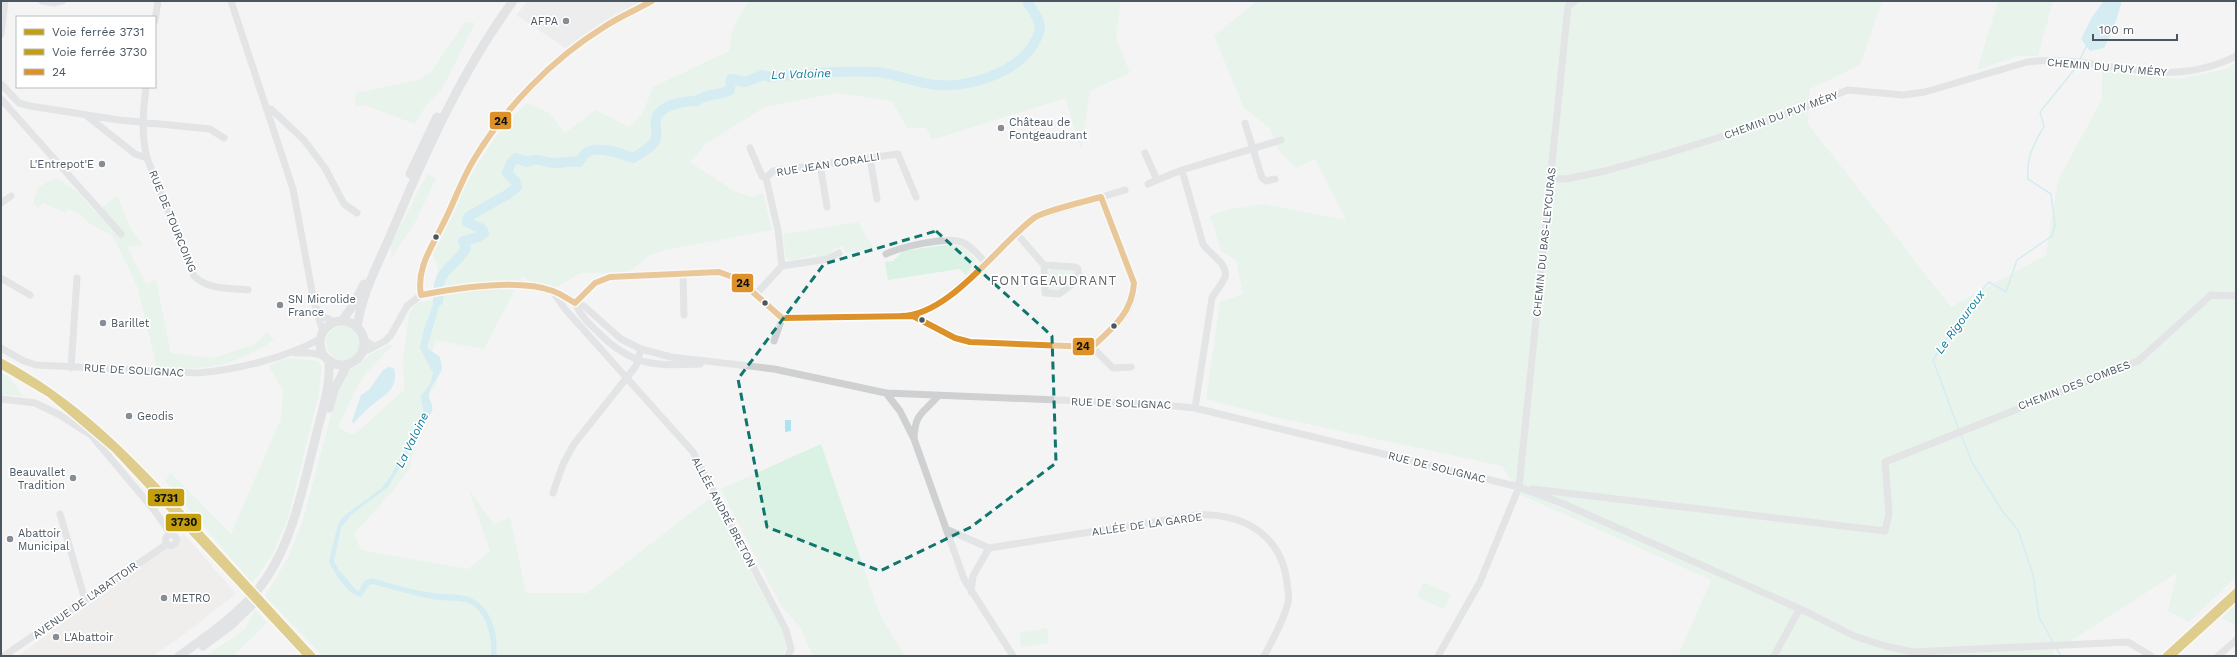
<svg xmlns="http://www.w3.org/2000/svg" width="2237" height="657" viewBox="0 0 2237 657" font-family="'Work Sans',sans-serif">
	<rect width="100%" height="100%" fill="#f4f4f4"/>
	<path fill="#e8e7e3" d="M184,534L236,594L183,635L153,656H18Z"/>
	<path fill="#e6e5e6" d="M528,1H643L598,26L567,49L516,15Z"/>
	<path fill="#d9f2e3" d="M749,1H1121L1116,37L1130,73L1090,91L1081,150L1065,98L932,140L926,128H907L892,101L837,93L765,107L707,143L690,162L734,191L752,197L763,193L772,230L665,250L648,256L628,273H580L549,292L522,276L484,349L436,340L432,351L438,374L436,385L428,395L422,409L410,468L390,494L354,534L361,550L468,569L490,551L468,488L494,524L510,517L526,593H587L710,498L785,634L786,647L783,656H323L265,596L288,558L303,520L335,400L345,375L348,370L357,366L370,354L389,345H393L366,373L359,383L338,427L351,434L357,432L404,390L403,359L409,314L417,303L436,299L438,270L432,250C459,199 483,141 527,103L549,113L565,133L595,110L629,127L643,113L653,87L729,51L733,27Z
		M1257,1H1882L1860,65L1810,89L1808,124L1951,307L2046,255L2058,180L2102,99V72L2179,79L2226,69L2236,63V577L2189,622L2168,611L2177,573L2053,652L2055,656H1678L1711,580L1521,495L1502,466L1270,416L1206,399L1220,302L1243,294L1236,260L1221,251L1210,215L1231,209L1264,204L1346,220L1315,159L1296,168L1275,146L1271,129L1244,108L1214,36Z
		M1998,1H2053L2038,56H2018L1977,70Z
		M465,22L475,23L442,89L427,104L415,124L364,105L355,107L356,93L418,80L431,72Z
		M427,174L436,178L416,221L391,259V245Z
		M56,178L77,191L95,212L117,196L130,227L143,245L127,247L146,284L156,280L171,353L213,358L255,344L267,332L274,340C233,367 205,371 157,368L137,286L113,236L90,224L80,214L67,209L65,213L44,203L38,208L33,203L38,187Z
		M858,222L874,249L845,253L843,246L835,248L828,257L815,259L817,254L791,261L786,257L783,234Z
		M953,244L966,247L976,260L966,275L959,269L888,280L885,262L893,261L903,251Z
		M1051,268L1075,270L1074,279L1068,285L1067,280L1061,284V289L1051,292L1047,288V274Z
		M326 343a17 17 0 1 1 34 0a17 17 0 1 1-34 0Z
		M288,358L318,361L322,367L319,392L288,518L272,555L252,583L165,481L171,473L231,534L281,418L283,391L268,365Z
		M1,374L8,376L23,396L1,395Z
		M821,444L880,615L905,656H813L800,627L781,606L721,489Z
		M1423,582L1451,594L1444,609L1417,597Z
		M2236,604V626L2222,618Z
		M255,610L267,623L233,656H206L245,629Z
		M1047,628L1049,643L1021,647L1019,633Z"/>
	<path fill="#aee2f0" d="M2104,1H2122L2114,28L2104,48L2090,51L2081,39L2092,17Z
		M442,296L427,348L440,357L442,369C439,378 429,386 429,395C429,401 434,405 432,411L388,487L352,514L341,528L334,561L338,569L358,592L365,580L373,578C393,585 413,590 433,593C446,595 462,593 473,599C492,609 499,636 496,656H491C493,638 486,607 465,602C454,600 443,601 432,599C412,595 392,589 373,584L369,585L361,597C349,596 333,572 329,561L338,524L343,517L382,488L392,474L423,411L421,396L430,384L433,373L420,348L424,329L436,297Z
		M388,367L394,368C398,387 389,392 376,402C368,408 360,416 353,424L352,421L361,395L369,390L383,370Z
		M785,420H791V431L785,432Z"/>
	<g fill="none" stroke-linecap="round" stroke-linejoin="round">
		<path stroke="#aee2f0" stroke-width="1.5" d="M2080,59L2087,45
			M1959,430L1933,360L1971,302L1989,282L2006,292L2017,260L2052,236L2055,225L2051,194L2028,179C2026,156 2034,145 2044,126L2040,112L2078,65
			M1961,435L1972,462L2003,512L2018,530L2033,574L2039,617L2053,642
			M2056,648L2061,656"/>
		<path stroke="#aee2f0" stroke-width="10" d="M438,301C439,295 438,289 439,284C443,268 459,262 466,248L463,241L478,237L484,233L482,229L467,222L468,217L508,194L517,187L515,181L507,173L511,163L516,158L526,162C541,156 543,164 557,163C565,163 570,160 579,162C582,158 585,152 590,151C601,146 622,154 633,158C641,153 649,150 655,141C659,135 654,126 656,119C660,104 685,101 697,101C706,93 719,96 730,90L731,79L745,82L763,75L770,77C806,74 841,70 877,72C897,74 916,83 936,85C968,88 1016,73 1033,45C1036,39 1040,34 1040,28C1039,16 1032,11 1027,1"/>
		<path stroke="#ced0d2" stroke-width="7" d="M42,1L54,3L62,1
			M231,1L293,189L314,302L323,332
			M155,21L158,1
			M1,34L5,1
			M1,84L19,103L30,106L119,120L210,129L224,138
			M2,100L121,234
			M267,110L271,109L304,140L325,168L344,204L357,213
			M87,116L135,154L147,158C141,133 143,112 146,87
			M1245,123L1262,178L1266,181L1275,179
			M750,148L762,176L766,178
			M1145,153L1157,180L1182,170L1281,140
			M147,158L194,276C208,290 229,288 248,290
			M870,158L877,199
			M820,164L827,207
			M1182,170L1203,244C1209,254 1229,264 1225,277C1222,284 1216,291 1212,298L1195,408
			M1550,179H1566L1605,171L1662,155L1756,126L1848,90L1903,95L1925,92L2027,62C2101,52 2161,94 2236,56
			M1148,184L1157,180
			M1,203L11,196
			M1016,233L1044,265L1045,293L1059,294L1079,279L1078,269L1075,267L1044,265
			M886,254C901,247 947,236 962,242C972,246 979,256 986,263
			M782,266L778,230L766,178L773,171L898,154L916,197
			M683,273L684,315
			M1,278L30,295
			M554,293L565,309L693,452L786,630L791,649L788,656
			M756,294L782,266L828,259L839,253
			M421,295C414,272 432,246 443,225C454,202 464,174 479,152C511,105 550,64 597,31C614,19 634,11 652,1
			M575,303L595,283L610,277L719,272L738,279L782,318L913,316L943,302L1035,217L1125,190
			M575,303C580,315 588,323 598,332C630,365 655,367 700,364
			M318,310L324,317L335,322
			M913,316L955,338L970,342L1092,347C1113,328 1135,314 1134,283L1101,197
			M364,340L374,346
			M774,341L782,318
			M1092,347L1113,368L1131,367
			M1,348L24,361L36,365L197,373C237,370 285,358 320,339
			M295,353H312L324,356
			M362,353L385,341L391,335L407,306L421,295L442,291L521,284L553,291L575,303L584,306L621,339L641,349L671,357L774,369L886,393L1154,404L1195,408L1519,487L1564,504L1807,612L1854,636L1885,646L1913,652L2128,642L2151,656
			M71,368L77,278
			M886,393L900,411L914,439C915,412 923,414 938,396
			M1,399L35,403L58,414L91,435L154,510L171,534
			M914,439L964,579L1013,656
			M1532,489L1885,531L1889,513L1885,462L2138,361L2211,295L2236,296
			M553,493L563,464L574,444L636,366L641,349
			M60,514L85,600
			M946,529L989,548L973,576L971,592
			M165.5 540a5.5 5.5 0 1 1 11 0a5.5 5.5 0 1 1-11 0Z
			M989,548L1197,515C1241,513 1281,533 1287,582C1287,588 1290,597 1288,603C1283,622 1273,639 1264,656
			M4,656L167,544
			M1438,656L1480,582L1519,487L1568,6L1575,1
			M1774,656L1799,610
			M2218,656L2236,640"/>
		<path stroke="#caced1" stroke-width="9" d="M410,174L437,117
			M342,321L354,304L364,284
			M320 343a22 22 0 1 1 44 0a22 22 0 1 1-44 0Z
			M357,328C361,295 378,264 391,234C425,153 461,72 513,1
			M329,408L334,390L347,365
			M203,646L230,626L254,603
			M179,656C203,639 227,622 248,601C289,559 300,499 314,444C320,417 331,389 329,361"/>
		<defs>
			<path id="bus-1" d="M421,295C416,268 432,247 443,224C454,203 461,181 473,161C504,109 552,59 604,27C619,17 636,10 652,1
				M421,295C457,288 519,278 553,291C561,294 568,299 575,303
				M575,303L595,283L610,277L719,272L738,279L782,318L913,316L955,338L970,342L1092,347C1113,328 1132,313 1134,283L1101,197
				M901,316C949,316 997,246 1034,218C1043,211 1087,201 1101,197"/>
		</defs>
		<use href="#bus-1" stroke="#fff" stroke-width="9"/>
		<use href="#bus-1" stroke="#dc9129" stroke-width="6"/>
		<defs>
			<path id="rail-1" d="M1,362C75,401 131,459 187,520C229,565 270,611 312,656
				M2166,656L2236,592"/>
			<path id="rail-2" d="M1,365L50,394L115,449L308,656
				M2171,656L2236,597"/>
		</defs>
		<use href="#rail-1" stroke="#fff" stroke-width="10"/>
		<use href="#rail-2" stroke="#fff" stroke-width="10"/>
		<use href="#rail-1" stroke="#c39e0f" stroke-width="7"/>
		<use href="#rail-2" stroke="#c39e0f" stroke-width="7"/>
	</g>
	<path d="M0 0H2237V657H0ZM936,231L1052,336L1056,463L971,527L880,571L767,527L738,379L824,264Z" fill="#f4f4f4" fill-opacity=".55" fill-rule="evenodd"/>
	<path fill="none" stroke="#0f766e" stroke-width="3" stroke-dasharray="8 5" stroke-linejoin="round" d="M936,231L1052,336L1056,463L971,527L880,571L767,527L738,379L824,264Z"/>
	<g fill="#868d94" stroke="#fff" stroke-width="1.5">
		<circle cx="566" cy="21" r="4"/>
		<circle cx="1001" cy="128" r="4"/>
		<circle cx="102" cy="164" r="4"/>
		<circle cx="280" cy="305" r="4"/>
		<circle cx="103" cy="323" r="4"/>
		<circle cx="129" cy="416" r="4"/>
		<circle cx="73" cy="478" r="4"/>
		<circle cx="10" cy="539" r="4"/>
		<circle cx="164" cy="598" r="4"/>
		<circle cx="56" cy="637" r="4"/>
	</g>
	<g fill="#4a5661" stroke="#fff" stroke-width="1.5">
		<circle cx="436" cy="237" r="3.5"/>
		<circle cx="765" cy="303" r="3.5"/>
		<circle cx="922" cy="320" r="3.5"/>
		<circle cx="1114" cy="326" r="3.5"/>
	</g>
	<g text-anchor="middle" stroke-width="3.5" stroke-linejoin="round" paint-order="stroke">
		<g font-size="11" fill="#4a5661" stroke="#fff" text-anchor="start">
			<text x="558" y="25" text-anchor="end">AFPA</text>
			<text x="1009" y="126">Château de<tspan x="1009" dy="13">Fontgeaudrant</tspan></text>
			<text x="94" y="168" text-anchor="end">L'Entrepot'E</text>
			<text x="288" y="303">SN Microlide<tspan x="288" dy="13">France</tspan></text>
			<text x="111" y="327">Barillet</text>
			<text x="137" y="420">Geodis</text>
			<text x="65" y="476" text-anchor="end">Beauvallet<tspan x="65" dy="13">Tradition</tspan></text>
			<text x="18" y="537">Abattoir<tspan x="18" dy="13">Municipal</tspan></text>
			<text x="172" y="602">METRO</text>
			<text x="64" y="641">L'Abattoir</text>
		</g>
		<g font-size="11" fill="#4a5661" stroke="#fff">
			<text transform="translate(2107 67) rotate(5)" y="4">CHEMIN DU PUY MÉRY</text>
			<text transform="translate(1781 115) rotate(-20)" y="4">CHEMIN DU PUY MÉRY</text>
			<text transform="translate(828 164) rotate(-9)" y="4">RUE JEAN CORALLI</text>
			<text transform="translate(173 221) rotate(68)" y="4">RUE DE TOURCOING</text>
			<text transform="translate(1544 242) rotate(-84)" y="4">CHEMIN DU BAS-LEYCURAS</text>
			<text transform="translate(134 370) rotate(3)" y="4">RUE DE SOLIGNAC</text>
			<text transform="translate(2074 385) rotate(-21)" y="4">CHEMIN DES COMBES</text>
			<text transform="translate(1121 403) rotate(2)" y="4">RUE DE SOLIGNAC</text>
			<text transform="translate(1437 467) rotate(14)" y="4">RUE DE SOLIGNAC</text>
			<text transform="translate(724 512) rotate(62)" y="4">ALLÉE ANDRÉ BRETON</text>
			<text transform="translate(1147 524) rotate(-8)" y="4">ALLÉE DE LA GARDE</text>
			<text transform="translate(85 600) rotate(-35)" y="4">AVENUE DE L'ABATTOIR</text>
		</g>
		<g font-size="12" font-style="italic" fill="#0c7c9b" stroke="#fff">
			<text transform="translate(801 74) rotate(-2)" y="4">La Valoine</text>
			<text transform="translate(1960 322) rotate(-54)" y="4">Le Rigouroux</text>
			<text transform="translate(412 440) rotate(-64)" y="4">La Valoine</text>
		</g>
		<g font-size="13" letter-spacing="1" fill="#5f6368" stroke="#fff">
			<text x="1054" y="285">FONTGEAUDRANT</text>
		</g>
	</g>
	<g stroke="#fff" stroke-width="1.5">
		<rect x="489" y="111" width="23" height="19" rx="4" fill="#dc9129"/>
		<rect x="731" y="273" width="23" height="20" rx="4" fill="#dc9129"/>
		<rect x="1072" y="337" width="23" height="19" rx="4" fill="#dc9129"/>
		<rect x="147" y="488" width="38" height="19" rx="4" fill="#c39e0f"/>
		<rect x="165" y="513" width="37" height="19" rx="4" fill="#c39e0f"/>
	</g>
	<g font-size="11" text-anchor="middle" font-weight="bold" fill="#111">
		<text x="501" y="125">24</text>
		<text x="743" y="287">24</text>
		<text x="1083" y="350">24</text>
		<text x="166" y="502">3731</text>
		<text x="184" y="526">3730</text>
	</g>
	<rect width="2237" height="657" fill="none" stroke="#4a5661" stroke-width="4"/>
	<rect x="16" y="16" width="140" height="72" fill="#ffffff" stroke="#b7bbc0"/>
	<rect x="24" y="29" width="20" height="6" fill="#c39e0f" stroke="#b7bbc0"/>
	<text x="52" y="36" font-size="12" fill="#4a5661">Voie ferrée 3731</text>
	<rect x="24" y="49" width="20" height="6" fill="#c39e0f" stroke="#b7bbc0"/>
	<text x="52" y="56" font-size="12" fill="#4a5661">Voie ferrée 3730</text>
	<rect x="24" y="69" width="20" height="6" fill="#dc9129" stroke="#b7bbc0"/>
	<text x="52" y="76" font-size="12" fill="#4a5661">24</text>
	<path d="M2093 34v6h84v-6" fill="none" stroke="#4a5661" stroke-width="2"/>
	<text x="2099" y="34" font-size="12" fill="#4a5661" stroke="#ffffff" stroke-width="3" paint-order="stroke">100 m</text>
</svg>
